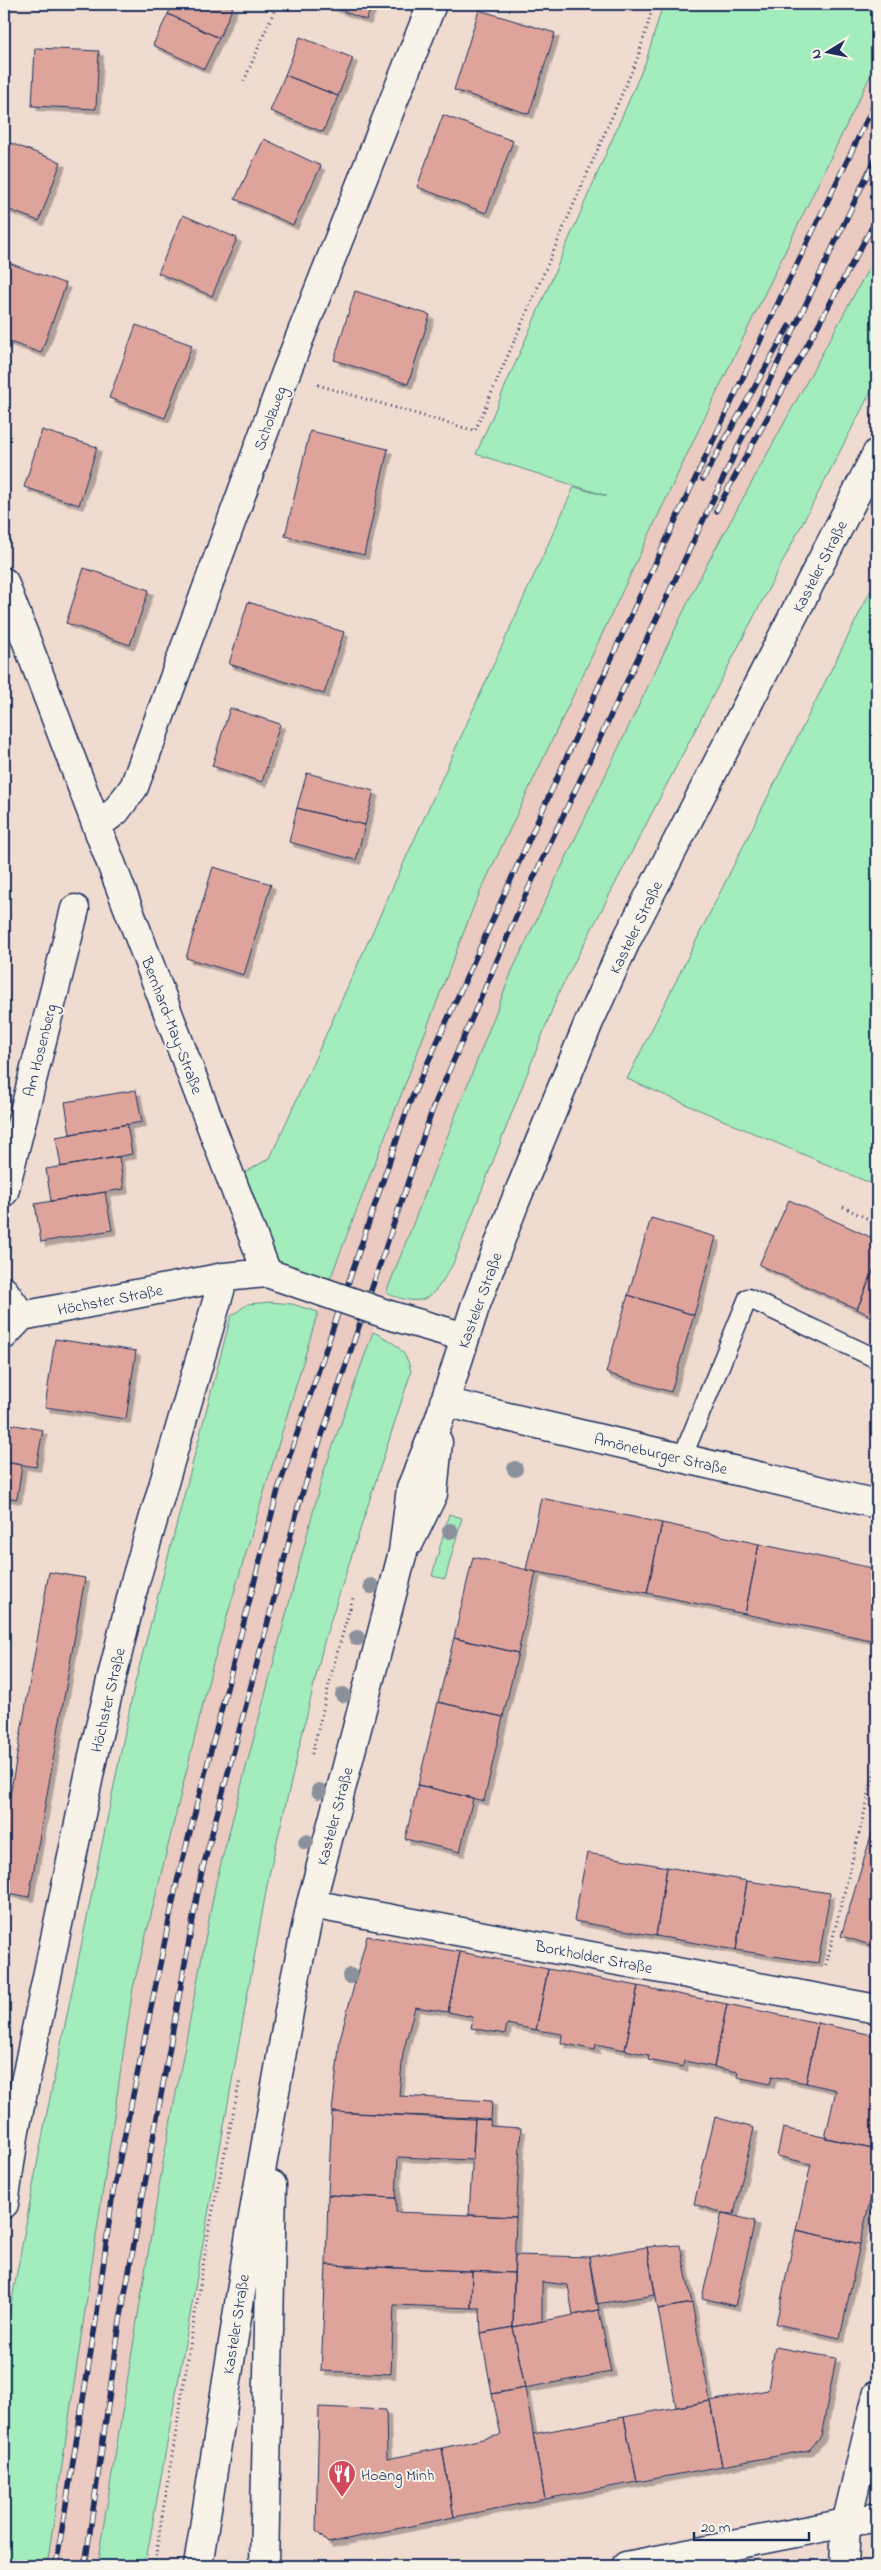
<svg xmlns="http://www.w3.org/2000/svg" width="881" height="2570" viewBox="0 0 881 2570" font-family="'Indie Flower',sans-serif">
	<defs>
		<filter id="shadow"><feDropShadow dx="4.5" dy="4.5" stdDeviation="0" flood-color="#0004"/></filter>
	</defs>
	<rect width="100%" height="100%" fill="#f0dbd1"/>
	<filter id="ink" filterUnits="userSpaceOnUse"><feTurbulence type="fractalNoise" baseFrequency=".02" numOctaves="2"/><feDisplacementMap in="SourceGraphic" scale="10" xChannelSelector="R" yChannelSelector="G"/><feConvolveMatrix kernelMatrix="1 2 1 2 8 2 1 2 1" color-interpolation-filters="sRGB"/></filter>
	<g filter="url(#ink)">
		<path fill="#ebcac1" d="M877,62V253L700,577L512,971L386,1293L323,1474L216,1882L163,2162L97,2566H47L133,1988L213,1663L318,1312L475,903L700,427Z"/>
		<path fill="#a3ecbb" stroke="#5f8e8c" d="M663,4H877V62L700,427L475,903L332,1274L323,1292L267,1273L232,1180L270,1158L574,487L607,496L476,454L646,61Z
			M877,253V380L559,992L453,1264C433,1297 427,1310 386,1293L512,971L700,577Z
			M877,578V1186L627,1079Z
			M270,1302L292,1304L318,1312L213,1663L133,1988L47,2566H4V2342L44,2127L135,1683L231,1316L248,1304Z
			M373,1332C393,1341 407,1350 411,1372L325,1638L269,1875L147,2555L140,2566H97L163,2162L216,1882L323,1474Z
			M449,1514L462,1518L445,1579L432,1576Z"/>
		<path fill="#dea49c" stroke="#1b2f5e" filter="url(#shadow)" d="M173,4H226L233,7L219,38L168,14Z
			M325,4H373L366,20Z
			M479,10L555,33L529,114L454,90Z
			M168,14L219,38L204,69L153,45Z
			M300,37L353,58L338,96L285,75Z
			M35,48L99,51L96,109L32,106Z
			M285,75L338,96L323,132L270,111Z
			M443,115L513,141L486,213L417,187Z
			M264,139L321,166L293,225L235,199Z
			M5,141L61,162L39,221L4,208Z
			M183,215L237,238L212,296L158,273Z
			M9,263L66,284L41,353L4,340V278Z
			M355,291L430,315L408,384L334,360Z
			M136,325L192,345L165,418L109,398Z
			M42,430L97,447L79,505L24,487Z
			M310,431L388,449L364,555L285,536Z
			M84,568L149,590L130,645L66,623Z
			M248,602L344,632L324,694L229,664Z
			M230,708L280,724L262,782L212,766Z
			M307,773L374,791L365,825L297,808Z
			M297,808L365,825L356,860L289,842Z
			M213,867L271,884L244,975L186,958Z
			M136,1090L142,1122L70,1134L65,1102Z
			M127,1124L132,1154L61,1167L56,1137Z
			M119,1157L124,1189L51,1201L46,1169Z
			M105,1192L112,1230L41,1242L35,1204Z
			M789,1200L877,1240V1262L857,1309L759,1265Z
			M651,1218L716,1237L694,1315L628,1295Z
			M877,1262V1319L857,1309Z
			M628,1295L694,1315L671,1392L606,1373Z
			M55,1339L136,1351L126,1419L45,1407Z
			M4,1423L43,1430L36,1467L4,1462Z
			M4,1462L22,1465L17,1499L4,1497Z
			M541,1498L662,1523L647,1593L526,1570Z
			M662,1523L759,1544L745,1614L647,1593Z
			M759,1544L877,1569V1613L871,1640L745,1614Z
			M473,1557L536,1572L518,1653L454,1638Z
			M49,1572L85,1578L29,1897L4,1892V1830Z
			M454,1638L518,1653L503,1717L438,1702Z
			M438,1702L503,1717L484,1801L418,1785Z
			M418,1785L473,1798L460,1852L405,1839Z
			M877,1816V1947L841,1936Z
			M587,1853L667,1867L656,1936L574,1921Z
			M667,1867L747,1881L736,1950L656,1936Z
			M747,1881L830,1893L818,1963L736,1950Z
			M367,1936L460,1952L448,2012L415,2007L403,2053L399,2096L492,2101L491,2120L332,2112L340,2039Z
			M460,1952L548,1969L536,2030L507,2024L505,2034L471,2028L473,2017L448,2012Z
			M548,1969L638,1986L625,2050L596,2044L595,2050L561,2043L562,2034L536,2030Z
			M638,1986L727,2004L714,2067L684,2061L683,2067L648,2060L649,2055L625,2050Z
			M727,2004L818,2023L806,2083L772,2076L770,2084L737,2077L738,2072L714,2067Z
			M818,2023L877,2036V2149L825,2138L836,2090L806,2083Z
			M332,2112L475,2118L473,2160L398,2157L396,2198L328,2195Z
			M715,2117L754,2128L734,2214L722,2213L694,2204Z
			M475,2118L491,2120L490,2126L521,2128L516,2217L469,2215Z
			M783,2128L877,2149V2170L860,2244L796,2230L811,2164L777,2156Z
			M328,2195L396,2198V2212L516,2217L514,2273L326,2265Z
			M722,2213L755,2221L735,2306L702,2298Z
			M796,2230L860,2244L840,2338L776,2324Z
			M680,2245L692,2303L658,2309L647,2247Z
			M647,2247L655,2295L596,2304L589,2257Z
			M515,2255L589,2257L599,2310L573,2315L568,2285L542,2282V2321L513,2327Z
			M326,2265L472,2271L471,2308L394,2305L391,2374L321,2371Z
			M472,2271L514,2273L513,2327L481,2333L480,2308H471Z
			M692,2303L710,2401L676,2407L658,2309Z
			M599,2310L611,2372L525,2388L513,2327Z
			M513,2327L525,2388L492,2394L481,2333Z
			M775,2347L836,2358L821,2437L809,2450L722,2466L710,2401L768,2390Z
			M525,2388L545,2499L454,2517L442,2448L501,2435L492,2394Z
			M710,2401L722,2466L637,2482L624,2417Z
			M319,2407L386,2410L387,2459L442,2448L454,2517L328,2543L316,2531Z
			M624,2417L637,2482L545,2499L533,2434Z"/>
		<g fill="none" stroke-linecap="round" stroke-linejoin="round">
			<defs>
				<path id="service" d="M682,1458L748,1298L877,1359"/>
				<path id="minor" d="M4,582L267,1273L323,1292
					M98,825L116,811L134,787L285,375L432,4
					M4,1192L75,909
					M4,1291L22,1316
					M389,1315L465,1337
					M4,1335L22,1316L224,1277L267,1273
					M444,1402L877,1504
					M311,1904L877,2009
					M4,2204L15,2130L95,1747L135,1582L224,1277
					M844,2566L846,2524L877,2395"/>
				<path id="tertiary" d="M626,2566L877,2517"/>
				<path id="secondary" d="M410,1541L433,1494L438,1442
					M198,2566L250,2234L293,1989L311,1904L403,1552L411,1488L439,1420L475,1307L515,1202L589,1022L627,939L877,453
					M264,2566L272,2185"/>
			</defs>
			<use href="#service" stroke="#1b2f5e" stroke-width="21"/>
			<use href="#minor" stroke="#1b2f5e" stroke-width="31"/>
			<use href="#tertiary" stroke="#1b2f5e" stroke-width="31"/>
			<use href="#secondary" stroke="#1b2f5e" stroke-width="31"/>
			<path stroke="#1b2f5e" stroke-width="3" stroke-dasharray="1 4" stroke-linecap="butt" d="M244,81L277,4
				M318,385L475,431L638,57L654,4
				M843,1207L877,1223
				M312,1754L334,1664L353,1598
				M826,1965L877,1762
				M154,2566L209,2229L240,2080"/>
			<use href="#service" stroke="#f7f3e8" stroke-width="18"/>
			<use href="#minor" stroke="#f7f3e8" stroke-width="28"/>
			<use href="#tertiary" stroke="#f7f3e8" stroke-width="28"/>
			<use href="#secondary" stroke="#f7f3e8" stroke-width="28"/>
			<defs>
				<path id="rail" d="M866,178L877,156
					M703,479L789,326
					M716,511L877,218
					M56,2566L96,2320L113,2192L177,1882L278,1490L409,1104L638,600L780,299L877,99
					M85,2566L120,2321L201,1875L300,1500L433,1108L525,896L869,171"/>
			</defs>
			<use href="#rail" stroke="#1b2f5e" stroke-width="5.5"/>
			<use href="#rail" stroke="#f7f3e8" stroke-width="4" stroke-dasharray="11" stroke-linecap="butt"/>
			<defs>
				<path id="minor-bridge" d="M323,1292L389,1315"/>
			</defs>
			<use href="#minor-bridge" stroke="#1b2f5e" stroke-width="31" stroke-linecap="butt"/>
			<use href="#minor-bridge" stroke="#f7f3e8" stroke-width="28"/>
		</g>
		<g fill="#8a919c">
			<circle cx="515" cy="1469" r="8"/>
			<circle cx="450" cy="1531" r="8"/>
			<circle cx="371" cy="1586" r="8"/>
			<circle cx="357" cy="1638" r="8"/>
			<circle cx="343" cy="1695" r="8"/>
			<circle cx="319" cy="1791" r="8"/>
			<circle cx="306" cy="1842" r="8"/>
			<circle cx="350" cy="1976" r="8"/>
		</g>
	</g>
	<defs>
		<symbol id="restaurant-pin" viewBox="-11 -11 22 30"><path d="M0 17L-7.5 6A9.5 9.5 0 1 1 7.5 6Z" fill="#d1495b" stroke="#f7f3e8"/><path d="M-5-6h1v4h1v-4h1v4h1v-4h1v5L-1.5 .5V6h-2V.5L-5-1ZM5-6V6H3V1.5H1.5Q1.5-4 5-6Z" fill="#fff"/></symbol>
	</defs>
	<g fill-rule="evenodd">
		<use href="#restaurant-pin" x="326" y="2458" width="32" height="43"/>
	</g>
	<g text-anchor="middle" stroke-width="4" stroke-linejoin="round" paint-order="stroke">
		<g font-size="16" fill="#1b2f5e" stroke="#f7f3e8">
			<text transform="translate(269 418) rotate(-70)" y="6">Scholzweg</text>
			<text transform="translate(819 566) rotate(-63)" y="6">Kasteler Straße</text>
			<text transform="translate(635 927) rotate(-64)" y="6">Kasteler Straße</text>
			<text transform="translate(173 1025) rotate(69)" y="6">Bernhard-May-Straße</text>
			<text transform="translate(39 1050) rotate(-76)" y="6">Am Hosenberg</text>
			<text transform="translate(110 1299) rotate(-11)" y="6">Höchster Straße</text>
			<text transform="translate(479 1300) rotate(-70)" y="6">Kasteler Straße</text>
			<text transform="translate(661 1453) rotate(13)" y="6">Amöneburger Straße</text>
			<text transform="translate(107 1700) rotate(-77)" y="6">Höchster Straße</text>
			<text transform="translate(334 1816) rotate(-75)" y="6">Kasteler Straße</text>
			<text transform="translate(594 1956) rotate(11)" y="6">Borkholder Straße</text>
			<text transform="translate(235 2324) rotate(-81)" y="6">Kasteler Straße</text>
		</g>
		<g font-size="16" fill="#1b2f5e" stroke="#f7f3e8" text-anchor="start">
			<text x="361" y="2480">Hoang Minh</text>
		</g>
	</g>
	<rect width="881" height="2570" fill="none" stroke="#f7f3e8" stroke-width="20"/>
	<rect x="10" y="10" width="861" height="2550" fill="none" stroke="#1b2f5e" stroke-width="2" filter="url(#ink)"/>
	<g transform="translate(828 52) rotate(260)" stroke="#f7f3e8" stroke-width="4" paint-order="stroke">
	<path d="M0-4L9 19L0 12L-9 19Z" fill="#1b2f5e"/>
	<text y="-8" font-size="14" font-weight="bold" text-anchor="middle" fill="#1b2f5e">N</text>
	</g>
	<path d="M694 2532v8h115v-8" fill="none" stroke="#1b2f5e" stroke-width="2.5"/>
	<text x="701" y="2532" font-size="15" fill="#1b2f5e" stroke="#f7f3e8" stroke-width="4" paint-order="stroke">20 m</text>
</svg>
